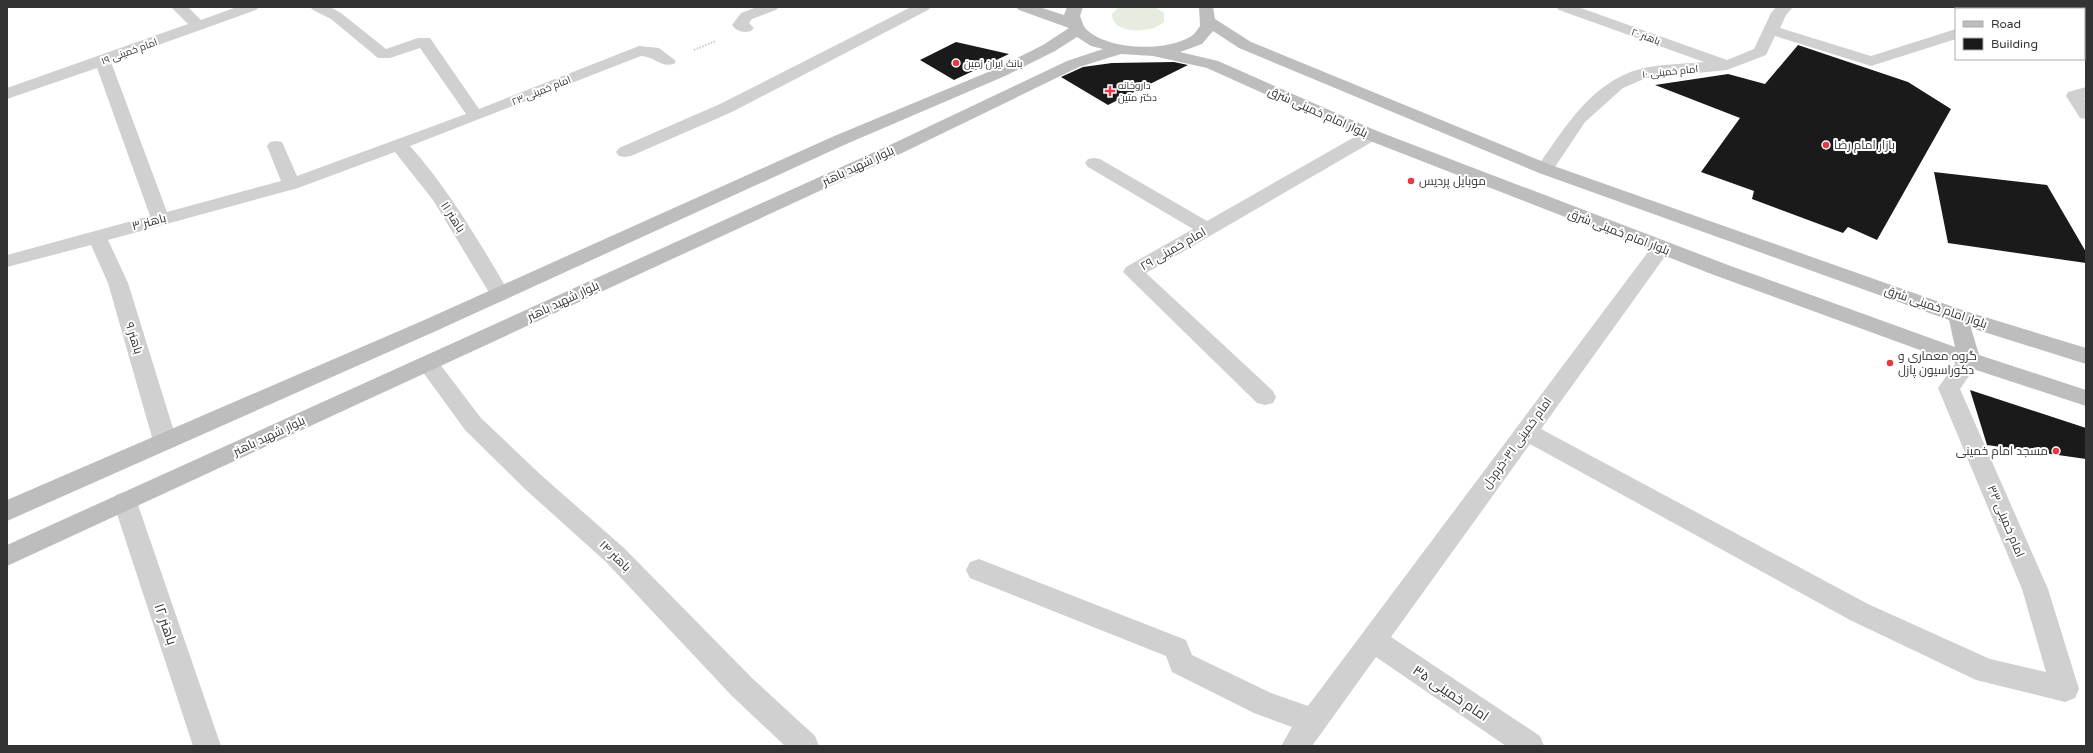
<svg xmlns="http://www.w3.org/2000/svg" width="2093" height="753" viewBox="0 0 2093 753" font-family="'Varela Round',Cairo,sans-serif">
	<rect width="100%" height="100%" fill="#fff"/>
	<path fill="#e6ecdf" d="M1119,7H1155L1164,13V22C1153,33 1112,36 1112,14Z"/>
	<path fill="#1a1a1a" d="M956,42L1009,54L954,80L920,60Z
		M1798,45L1908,82L1951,109L1877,240L1848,227L1843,233L1752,199L1754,191L1701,172L1740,118L1655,85L1728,74L1765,84Z
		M1174,62L1188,65L1108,105L1061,77L1083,67L1112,63Z
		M1934,172L2047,185L2086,252V263L1948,243Z
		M1970,390L2086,428V459L1987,445Z"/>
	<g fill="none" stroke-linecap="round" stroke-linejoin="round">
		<path stroke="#cdcdcd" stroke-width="2" stroke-dasharray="1.5 1.5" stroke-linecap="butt" d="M694,50L716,41"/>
		<path fill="#d0d0d0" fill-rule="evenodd" d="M2086,87V98H2084L2086,101V119L2080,118L2066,96L2068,92Z"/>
		<path fill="#d0d0d0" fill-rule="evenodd" d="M171,7H188L201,20L237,7H259L256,10L111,62L167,212L281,181L267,146L270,142L276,141L282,142L297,176L466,114L420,48L390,58H378L331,19L313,10L310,7H330L341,13L386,49L418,38H430L479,109L639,46L659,48L676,61L674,64C661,68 654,56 641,56L410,146C450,191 480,243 510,294L507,299L500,301L493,299L433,200L395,152L298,188L108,240L128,283L177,441L173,447L165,450L157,447L153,441L108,283L91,245L7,267V255L150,216L97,68L7,99V88L188,24Z
			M757,7H779L776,10L752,19L749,23L754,28L751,31C744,33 737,32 732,25L741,13Z
			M911,7H931L928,10L732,112L631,156L625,157L619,156L616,152L619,148L720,104Z
			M1556,7H1578L1727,60L1754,49L1771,13L1776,7H1793L1786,15L1780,28L1871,56L1956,29V39L1871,66L1775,36L1766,55L1727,70L1646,78L1623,88L1585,122L1551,173L1545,174L1539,173L1536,169C1563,130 1591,82 1640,69C1660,64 1683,64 1704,62L1559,10Z
			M2027,7H2047L2045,9H2025Z
			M1371,130L1377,131L1380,135L1377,139L1146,273L1273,391L1276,397L1273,403L1265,405L1257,403L1123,272L1126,267L1193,229L1088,167L1085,163L1088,159L1094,158L1100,159L1207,221L1365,131Z
			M1661,242L1668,244L1671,248L1541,429L1868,604L1990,659L2046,672L2022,589L1938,388L1961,355L1969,352L1977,355L1980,360L1960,389L2048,589L2079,689L2075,698L2065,702L1976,680L1850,620L1530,444L1391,637L1540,736L1544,746H1506L1376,657L1312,746H1281L1292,727L1254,713L1172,672L1166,656L970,578L966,570L970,562L979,559L1186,640L1192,655L1271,693L1308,706L1654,244Z
			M428,356L436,359L481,418L541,475L624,548L752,678L815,736L819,746H785L732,696L606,562L525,489L465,430L417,364L420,359Z
			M125,492L134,495L137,502L221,746H193L113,502L116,495Z"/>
		<path fill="#bdbdbd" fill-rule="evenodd" d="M1016,7H1039L1064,15L1067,7H1083L1080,16C1082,20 1083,27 1087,30C1109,50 1164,52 1190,37C1194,35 1197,30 1200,26L1199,7H1213L1215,19L1251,42L1551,165L1965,311L2086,348V364L1971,328L1979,355L2086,390V406L1961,365L1714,275L1365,139L1207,68L1153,56L1121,54L1079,67L902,153L7,566V545L890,145L1067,61L1103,49L1091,46L1077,37L1055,51L1005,76L844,145L436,331L7,521V500L422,321L832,137L993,70L1043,45L1069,28L1019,10ZM1213,31L1239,48L1539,173L1949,320L1955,347L1728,265L1377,131L1218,61L1180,52L1202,44Z"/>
	</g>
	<g fill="#e63946" stroke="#fff" stroke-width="1.5">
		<circle cx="956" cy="63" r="4"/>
		<path d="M1108 85h4v4h4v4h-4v4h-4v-4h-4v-4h4z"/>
		<circle cx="1826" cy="145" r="4"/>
		<circle cx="1411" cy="181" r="4"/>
		<circle cx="1890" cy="363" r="4"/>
		<circle cx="2056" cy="451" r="4"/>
	</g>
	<g text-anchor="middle" stroke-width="4" stroke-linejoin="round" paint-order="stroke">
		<g font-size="10" fill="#333" stroke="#fff">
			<text transform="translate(1646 36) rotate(20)" y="4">باهنر ۲۰</text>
			<text transform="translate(129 51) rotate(-20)" y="4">امام خمینی ۱۹</text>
			<text transform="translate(1670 71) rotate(-6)" y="4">امام خمینی ۱۰</text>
			<text transform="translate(541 90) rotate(-22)" y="4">امام خمینی ۲۳</text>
		</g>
		<g font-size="10" fill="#333" stroke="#fff" text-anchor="start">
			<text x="964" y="67">بانک ایران زمین</text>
			<text x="1118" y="89">داروخانه<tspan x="1118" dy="12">دکتر متین</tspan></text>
		</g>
		<g font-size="12" fill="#333" stroke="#fff">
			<text transform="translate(1318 112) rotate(24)" y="4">بلوار امام خمینی شرق</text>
			<text transform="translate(858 166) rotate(-25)" y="4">بلوار شهید باهنر</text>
			<text transform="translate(453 217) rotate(57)" y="4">باهنر ۱۱</text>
			<text transform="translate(149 222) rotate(-15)" y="4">باهنر ۳</text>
			<text transform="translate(1619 232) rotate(21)" y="4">بلوار امام خمینی شرق</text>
			<text transform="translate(1173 249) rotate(-30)" y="4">امام خمینی ۲۹</text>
			<text transform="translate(563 301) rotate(-25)" y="4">بلوار شهید باهنر</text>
			<text transform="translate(1936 307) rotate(19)" y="4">بلوار امام خمینی شرق</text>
			<text transform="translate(134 338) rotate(72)" y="4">باهنر ۹</text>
			<text transform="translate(269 436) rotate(-25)" y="4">بلوار شهید باهنر</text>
			<text transform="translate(1517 443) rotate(-54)" y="4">امام خمینی ۳۱-خرم‌دل</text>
			<text transform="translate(2006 521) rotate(67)" y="4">امام خمینی ۳۳</text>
			<text transform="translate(615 556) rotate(44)" y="4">باهنر ۱۴</text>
		</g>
		<g font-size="12" fill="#333" stroke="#fff" text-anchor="start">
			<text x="1834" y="149">بازار امام رضا</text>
			<text x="1419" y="185">موبایل پردیس</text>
			<text x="1898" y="360">گروه معماری و<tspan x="1898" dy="14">دکوراسیون پازل</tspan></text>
			<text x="2048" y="455" text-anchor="end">مسجد امام خمینی</text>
		</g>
		<g font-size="14" fill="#333" stroke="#fff">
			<text transform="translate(166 624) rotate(71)" y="5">باهنر ۱۲</text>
			<text transform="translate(1451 693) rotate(34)" y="5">امام خمینی ۳۵</text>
		</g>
	</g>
	<rect width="2093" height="753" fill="none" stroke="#333333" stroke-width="16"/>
	<rect x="1955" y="8" width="130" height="52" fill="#ffffff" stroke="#adadad"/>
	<rect x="1963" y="21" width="20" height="6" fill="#bdbdbd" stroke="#adadad"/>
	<text x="1991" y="28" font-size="12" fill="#333333">Road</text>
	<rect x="1963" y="38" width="20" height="12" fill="#1a1a1a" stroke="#adadad"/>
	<text x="1991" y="48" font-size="12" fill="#333333">Building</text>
</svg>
